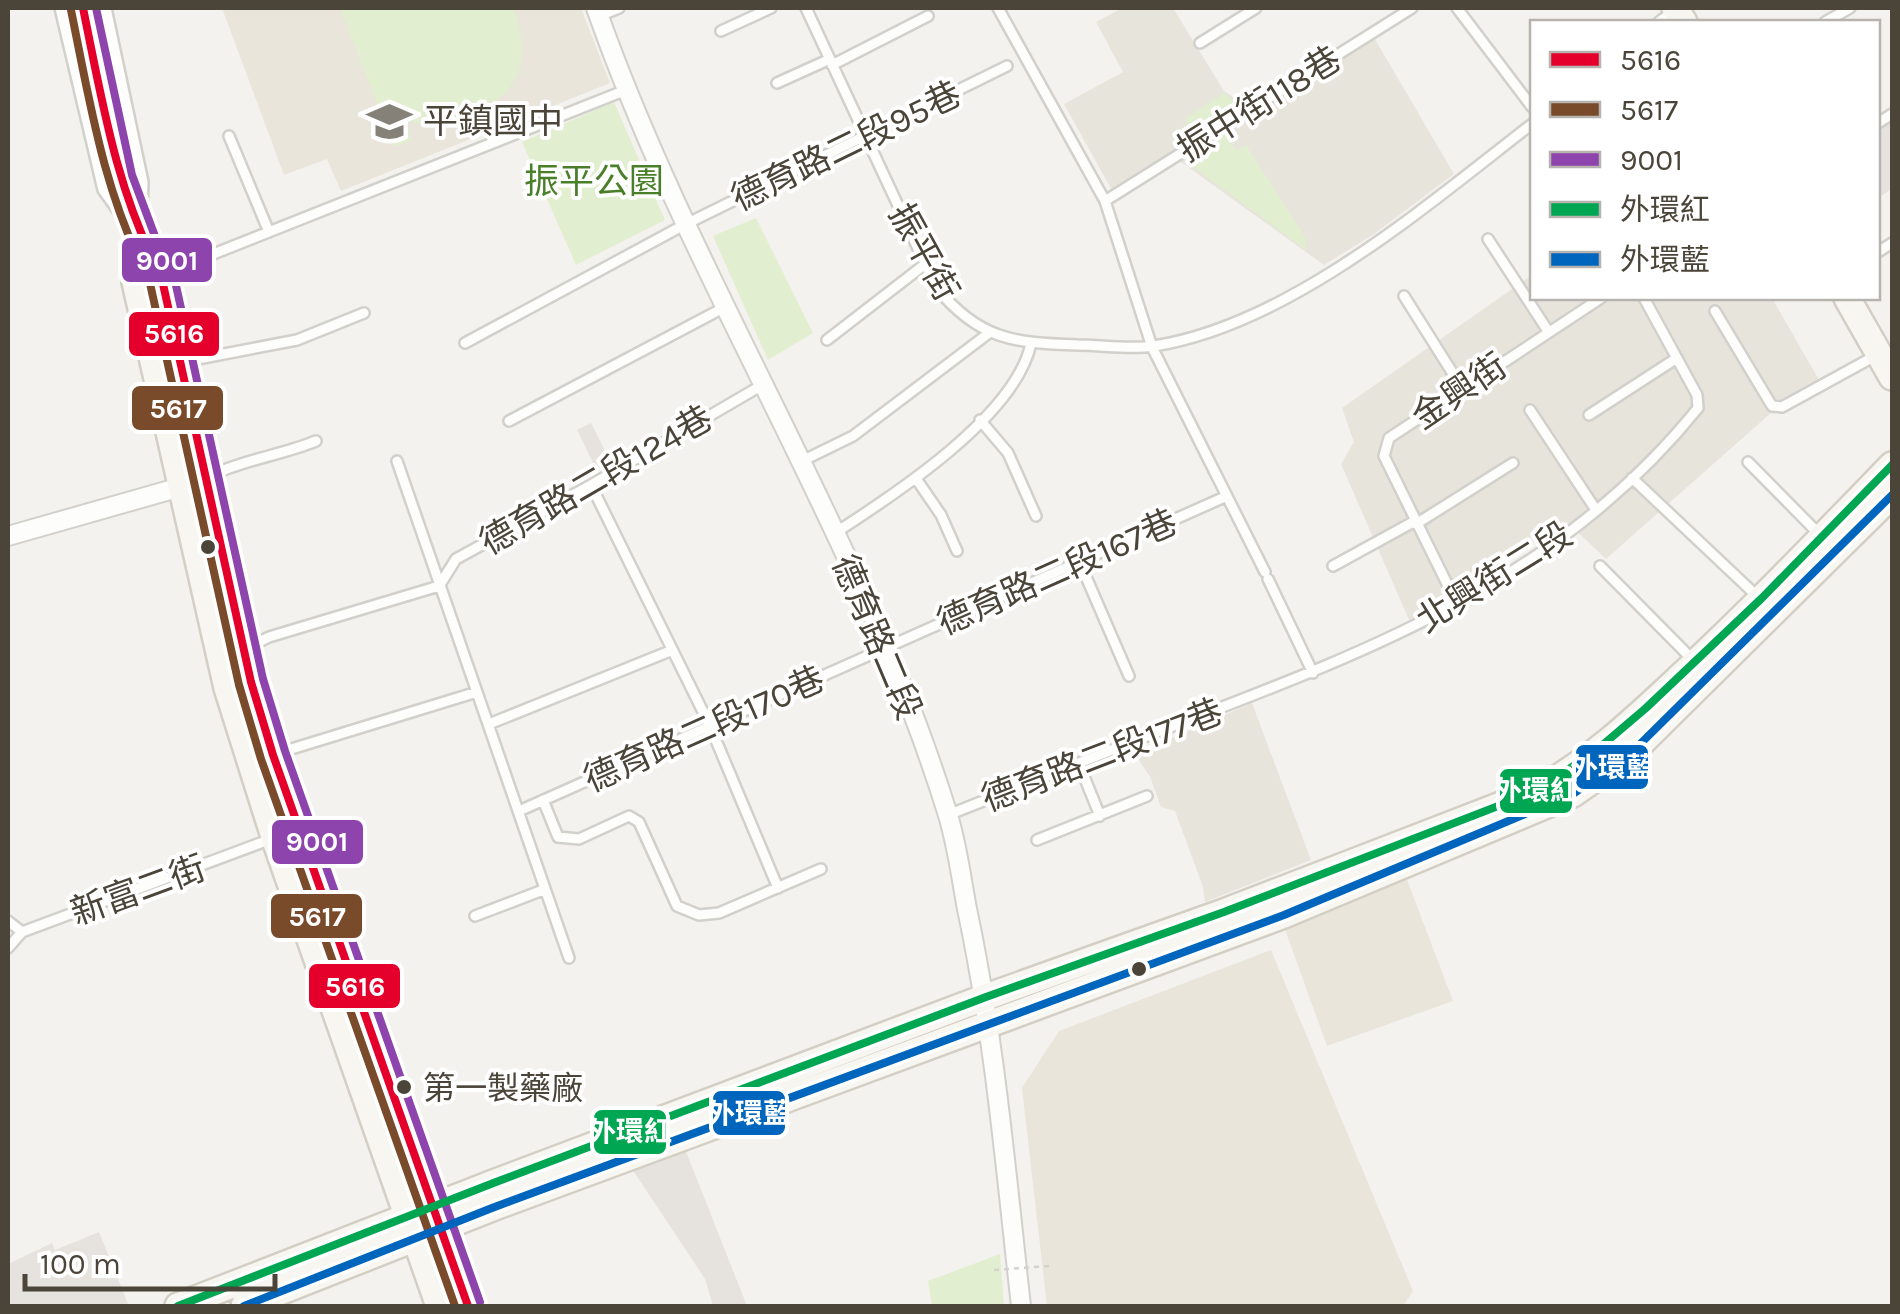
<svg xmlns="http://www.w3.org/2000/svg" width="1900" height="1314" viewBox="0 0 1900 1314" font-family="Karla,'Noto Sans TC',sans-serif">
	<rect width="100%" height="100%" fill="#f4f2ee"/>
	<path fill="#e7e4dc" d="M1122,8H1173L1224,91L1251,109L1114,194L1064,104L1123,72L1096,22Z
		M1373,36L1454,174L1374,234L1324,265L1177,159Z
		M1532,275V298H1772L1822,385L1781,404L1606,559L1567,522L1410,622L1341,464L1354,442L1342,408Z
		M1252,703L1311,860L1205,902L1203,887L1175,811L1161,807L1150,777L1135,754Z"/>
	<path fill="#eae5da" d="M222,8H581L610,83L341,191L327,159L284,175Z
		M1406,877L1453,1001L1327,1046L1283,924Z
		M1271,950L1413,1291L1403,1306H1047L1022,1088L1059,1031Z"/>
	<path fill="#e1eecf" d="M340,8H513C532,56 522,94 472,114C448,124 429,127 404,120L412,141L394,147Z
		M1224,93L1248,110L1199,140L1185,119Z
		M614,102L665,220L576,265L522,142Z
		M1223,131L1236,151L1246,145L1305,237L1306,250L1181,158Z
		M756,218L813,333L768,360L713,236Z
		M1000,1254L1004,1306H932L928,1281Z"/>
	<path fill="#e6e3df" d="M1892,121V189L1878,198V130Z
		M591,423L611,462L596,469L577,430Z
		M685,1149L747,1306H713L705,1279L632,1169Z
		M99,1232L129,1306H8V1264L52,1243L55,1250Z"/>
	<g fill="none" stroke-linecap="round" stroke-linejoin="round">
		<defs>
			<path id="service" d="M60,8L103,190L123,218
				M106,8L143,182L142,214
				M806,8L936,287C979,340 1014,343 1078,345C1102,345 1130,350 1154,346C1289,325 1427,205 1532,124
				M998,8L1105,201L1152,347L1265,572
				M1457,8L1532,107
				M599,16L619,8
				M1659,22L1674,11
				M1825,22L1850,8
				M721,31L771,8
				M1200,43L1256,8
				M832,65L928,16
				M777,83L830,59
				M1878,123L1892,114
				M229,136L269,232
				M1105,201L1412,8
				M1488,239L1548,331
				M1878,252L1892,243
				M163,274L626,90
				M1404,296L1462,388
				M1715,311L1772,406L1782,407L1875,356
				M827,340L924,265
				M465,343L684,225L1007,66
				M182,362L297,340L364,313
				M1530,410L1596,510
				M1589,415L1677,358
				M980,420L1008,453L1036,516
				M509,421L727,306
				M397,461L569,958
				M802,461L853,436L989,333
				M1748,462L1820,535
				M210,476C242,460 282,455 316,441
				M1632,478L1758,597
				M917,480L941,515L957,551
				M591,485L710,726L778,888
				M1416,524L1513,463
				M835,533C894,495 1017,415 1031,343
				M1080,563L1129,676
				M1333,566L1415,521
				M1600,566L1694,661
				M1268,579L1313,673
				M439,586L456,559L591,485L764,384
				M1458,606L1384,456L1389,438L1601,298
				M247,648L269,637L439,586
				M489,724L670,651
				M275,754L477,692
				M1079,764L1100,816
				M543,800L558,837L579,839L629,816L639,822L677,906L699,915L719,913L821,869
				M519,811L1227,496
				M948,815C1016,788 1084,761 1152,734C1358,655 1554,586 1698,408L1697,395L1644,298
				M1037,840L1147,796
				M475,916L543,890
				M8,921L22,932
				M8,948L22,932L298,829"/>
			<path id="minor" d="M596,8C693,284 860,532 947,812C957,843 961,877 967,909C995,1040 1006,1173 1021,1306
				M8,536L191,484"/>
			<path id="secondary" d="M83,8C102,97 113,195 161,275L251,682L273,755L468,1306
				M1675,8L1684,22
				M141,242L135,282L227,688L275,840L439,1306
				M1847,298L1892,377
				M178,1306L496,1182L986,997L1224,912L1532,793C1590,762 1634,720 1681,676C1754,608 1823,536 1892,465
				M244,1306L492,1208L1284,915L1573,794L1629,755L1892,495"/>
		</defs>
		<use href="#service" stroke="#d2d0cb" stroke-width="14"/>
		<use href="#minor" stroke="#d2d0cb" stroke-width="22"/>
		<use href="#secondary" stroke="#d3cfc5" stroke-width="30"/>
		<use href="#service" stroke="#fdfdfc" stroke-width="9"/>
		<use href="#minor" stroke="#fdfdfc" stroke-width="18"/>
		<use href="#secondary" stroke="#f7f6f1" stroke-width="25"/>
		<path stroke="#d3d2cc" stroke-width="2.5" stroke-dasharray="5 5" stroke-linecap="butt" d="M994,1270L1049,1266"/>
		<defs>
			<path id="bus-1" d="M83,8C102,100 116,191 161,275L251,682L273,755L468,1306"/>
			<path id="bus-2" d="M71,10C90,103 104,195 149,279L239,685L261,759L455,1306"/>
			<path id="bus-3" d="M96,8L132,175L156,239L173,272L263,679L285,751L480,1302"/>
			<path id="bus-4" d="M178,1306L496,1182L986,997L1224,912L1532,793L1592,754L1646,708L1762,598L1892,465"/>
			<path id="bus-5" d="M244,1306L492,1208L1284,915L1573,794L1629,755L1892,495"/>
		</defs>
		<use href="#bus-1" stroke="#fff" stroke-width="15"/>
		<use href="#bus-2" stroke="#fff" stroke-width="15"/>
		<use href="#bus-3" stroke="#fff" stroke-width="15"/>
		<use href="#bus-4" stroke="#fff" stroke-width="15"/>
		<use href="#bus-5" stroke="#fff" stroke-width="15"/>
		<use href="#bus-1" stroke="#e4002b" stroke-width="8"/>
		<use href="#bus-2" stroke="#7a4b2a" stroke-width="8"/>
		<use href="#bus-3" stroke="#8e44ad" stroke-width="8"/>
		<use href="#bus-4" stroke="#00a651" stroke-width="8"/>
		<use href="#bus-5" stroke="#0065bd" stroke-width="8"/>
	</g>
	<defs>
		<symbol id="school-bare" viewBox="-9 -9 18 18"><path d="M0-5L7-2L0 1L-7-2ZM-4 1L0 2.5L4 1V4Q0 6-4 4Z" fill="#868178" stroke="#fff" stroke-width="2.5" paint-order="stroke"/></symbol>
	</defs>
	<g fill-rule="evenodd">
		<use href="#school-bare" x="358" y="90" width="63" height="63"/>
	</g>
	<g fill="#4b4439" stroke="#fff" stroke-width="4">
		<circle cx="208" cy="547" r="9"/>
		<circle cx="1139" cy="969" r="9"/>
		<circle cx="404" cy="1087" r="9"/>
	</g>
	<g text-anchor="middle" stroke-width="8" stroke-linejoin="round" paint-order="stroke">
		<g font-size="32" fill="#4b4439" stroke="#fff" text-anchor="start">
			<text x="423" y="1099">第一製藥廠</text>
		</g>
		<g font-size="35" fill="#4b4439" stroke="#fff">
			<text transform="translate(1259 104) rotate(-32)" y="12">振中街118巷</text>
			<text transform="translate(846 146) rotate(-26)" y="12">德育路二段95巷</text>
			<text transform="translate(924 252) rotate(61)" y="12">振平街</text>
			<text transform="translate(1459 391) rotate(-34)" y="12">金興街</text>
			<text transform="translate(596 480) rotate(-30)" y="12">德育路二段124巷</text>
			<text transform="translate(1057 572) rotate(-24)" y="12">德育路二段167巷</text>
			<text transform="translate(1494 577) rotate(-32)" y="12">北興街二段</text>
			<text transform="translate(877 637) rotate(67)" y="12">德育路二段</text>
			<text transform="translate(704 729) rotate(-24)" y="12">德育路二段170巷</text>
			<text transform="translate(1102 755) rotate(-21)" y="12">德育路二段177巷</text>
			<text transform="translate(138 890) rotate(-20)" y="12">新富二街</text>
		</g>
		<g font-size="35" fill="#4b4439" stroke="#fff" text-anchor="start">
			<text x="423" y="133">平鎮國中</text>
		</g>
		<g font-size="35" fill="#4a7f2a" stroke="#fff">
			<text x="594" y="193">振平公園</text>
		</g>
	</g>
	<g stroke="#fff" stroke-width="4">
		<rect x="120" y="236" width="94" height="48" rx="10" fill="#8e44ad"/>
		<rect x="127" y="310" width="94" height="48" rx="10" fill="#e4002b"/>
		<rect x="130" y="384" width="95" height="48" rx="10" fill="#7a4b2a"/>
		<rect x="1574" y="743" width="76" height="48" rx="10" fill="#0065bd"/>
		<rect x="1498" y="767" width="76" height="48" rx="10" fill="#00a651"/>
		<rect x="270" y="818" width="95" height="48" rx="10" fill="#8e44ad"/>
		<rect x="269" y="892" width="95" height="48" rx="10" fill="#7a4b2a"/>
		<rect x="307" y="962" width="95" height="48" rx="10" fill="#e4002b"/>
		<rect x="711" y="1089" width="76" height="48" rx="10" fill="#0065bd"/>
		<rect x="592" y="1108" width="76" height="48" rx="10" fill="#00a651"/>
	</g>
	<g font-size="28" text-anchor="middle" font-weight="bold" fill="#fff">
		<text x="167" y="270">9001</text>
		<text x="174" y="343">5616</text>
		<text x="178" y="418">5617</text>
		<text x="1612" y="777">外環藍</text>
		<text x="1536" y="800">外環紅</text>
		<text x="317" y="851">9001</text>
		<text x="317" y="926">5617</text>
		<text x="355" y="996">5616</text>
		<text x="749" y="1123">外環藍</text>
		<text x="630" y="1141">外環紅</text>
	</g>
	<rect width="1900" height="1314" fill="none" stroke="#4b4439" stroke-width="20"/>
	<rect x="1530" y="20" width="350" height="280" fill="#ffffff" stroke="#b7b4b0" stroke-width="2.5"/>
	<rect x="1550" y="52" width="50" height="15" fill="#e4002b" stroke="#b7b4b0" stroke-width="2.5"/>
	<text x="1620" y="70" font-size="30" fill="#4b4439">5616</text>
	<rect x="1550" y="102" width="50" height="15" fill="#7a4b2a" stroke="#b7b4b0" stroke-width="2.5"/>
	<text x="1620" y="120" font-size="30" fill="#4b4439">5617</text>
	<rect x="1550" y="152" width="50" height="15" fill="#8e44ad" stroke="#b7b4b0" stroke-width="2.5"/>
	<text x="1620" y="170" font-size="30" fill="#4b4439">9001</text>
	<rect x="1550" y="202" width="50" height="15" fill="#00a651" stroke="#b7b4b0" stroke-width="2.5"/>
	<text x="1620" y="220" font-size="30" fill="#4b4439">外環紅</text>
	<rect x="1550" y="252" width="50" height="15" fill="#0065bd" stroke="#b7b4b0" stroke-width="2.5"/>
	<text x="1620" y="270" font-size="30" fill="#4b4439">外環藍</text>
	<path d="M25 1274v15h250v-15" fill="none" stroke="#4b4439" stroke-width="5"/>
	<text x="40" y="1274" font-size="30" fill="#4b4439" stroke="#ffffff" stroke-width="8" paint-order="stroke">100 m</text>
</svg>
